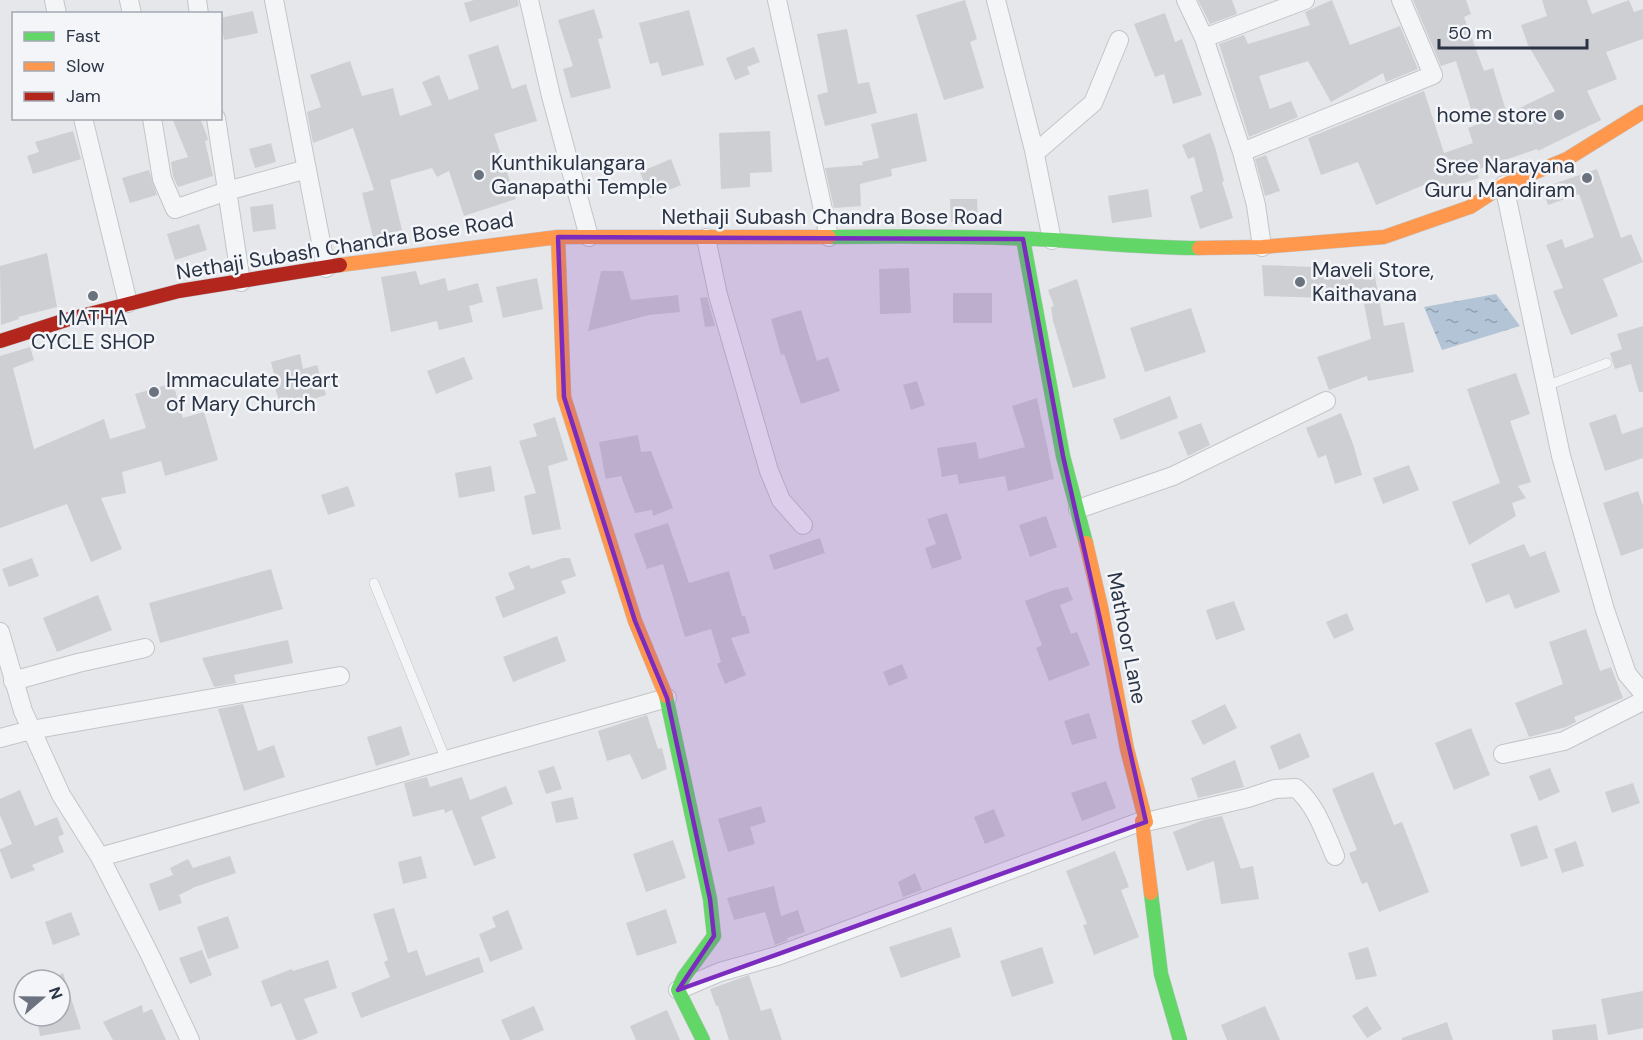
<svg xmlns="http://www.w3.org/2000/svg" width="1643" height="1040" viewBox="0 0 1643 1040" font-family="'DM Sans',sans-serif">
	<defs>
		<pattern id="water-ripples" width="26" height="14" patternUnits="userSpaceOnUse" patternTransform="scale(1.5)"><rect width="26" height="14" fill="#b3c4d6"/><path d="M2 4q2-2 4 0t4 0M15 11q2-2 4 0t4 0" fill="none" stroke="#92a0af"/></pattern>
	</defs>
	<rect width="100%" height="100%" fill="#e5e7ea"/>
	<path fill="url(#water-ripples)" d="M1496,294L1520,326L1442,350L1424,307Z"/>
	<path fill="#cdcfd3" d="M474,0H518L519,6L470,22L464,3Z
		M965,0L977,39L970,42L984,88L944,100L916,15Z
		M1198,0H1232L1237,14L1210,24Z
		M1332,0L1350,45L1400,26L1418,69L1386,82L1383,73L1331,102L1308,61L1259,76L1270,109L1291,101L1298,117L1249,137L1219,44L1244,35L1248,44L1310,25L1305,12Z
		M1413,0H1466L1471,14L1464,17L1484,71L1493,68L1507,114L1555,91L1528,45L1521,25L1547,16L1542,0H1587L1592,14L1629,0L1634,12L1643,9V39L1606,52L1617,79L1587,91L1601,120L1538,151L1537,149L1476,170L1479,178L1429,195L1426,184L1376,205L1358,162L1321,175L1308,138L1424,91L1444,153L1473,143L1468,128L1476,125L1456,61L1441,66Z
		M594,9L603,38L598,39L611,88L571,98L563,69L573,66L558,20Z
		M689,10L704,65L662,76L658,62L650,64L639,23Z
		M253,11L258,33L224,40L220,18Z
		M1165,13L1175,42L1182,39L1202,95L1173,104L1164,74L1155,77L1134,24Z
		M847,29L858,84L869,82L877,113L825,126L817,95L828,92L817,34Z
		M498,45L512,89L526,84L537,121L494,134L516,199L464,216L449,171L437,177L432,168L390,180L402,230L373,237L362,193L374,190L353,128L313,143L307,112L321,107L310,75L350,61L362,96L393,88L400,116L432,105L422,82L439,75L449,100L479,89L468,55Z
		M754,47L760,62L747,67L750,74L735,80L726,58Z
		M917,113L927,161L891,169L892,176L860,184L861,206L834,208L825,168L863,165L862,162L879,158L871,124Z
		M172,118H200L207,136L208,140L205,141L213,176L178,187L173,176L171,162L188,157Z
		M73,131L81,159L33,174L27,156L39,152L35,142Z
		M770,131L772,172L750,173V187L721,189L719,133Z
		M1210,133L1215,147L1224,181L1222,182L1233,218L1200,229L1190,196L1203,191L1194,157L1188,159L1182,145Z
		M271,143L276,162L255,168L249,149Z
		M1266,155L1280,191L1265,196L1255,159Z
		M671,159L681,185L650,198L640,172Z
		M1597,169L1621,238L1631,234L1643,262L1603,279L1618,316L1571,335L1553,291L1563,288L1546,245L1562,239L1565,248L1594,237L1579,194L1548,205L1542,188Z
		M149,170L157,195L130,203L122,178Z
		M1148,189L1152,217L1112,223L1108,196Z
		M950,199H977L978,223L951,222Z
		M273,204L276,229L253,232L250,207Z
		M199,224L207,250L175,260L167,234Z
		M47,253L57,307L18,317L19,319L1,325L0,266Z
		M1262,265L1335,268V274L1373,266L1384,326L1404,322L1414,372L1368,381L1367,376L1329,390L1317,357L1371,339L1363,299L1264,296Z
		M909,268L911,313L880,314L879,269Z
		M416,271L420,285L445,278L448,291L478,283L483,302L469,306L473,322L439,330L437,321L391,332L381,277Z
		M601,271H623L631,300L678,295L680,312L649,315L588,331Z
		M537,278L543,309L503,318L496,287Z
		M1077,279L1106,378L1073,388L1053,321L1051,307L1054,306L1048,290Z
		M953,293H992V323H953Z
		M707,297L715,326L705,327L700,298Z
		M1191,308L1206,352L1145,372L1130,328Z
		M801,310L817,361L828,357L840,391L801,404L784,354L781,355L771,319Z
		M1643,326V392H1639L1631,364L1615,369L1610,353L1622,349L1617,334Z
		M30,347L34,360L13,368L34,449L104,419L110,439L146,428L135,394L173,383L183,418L204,412L218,460L165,476L161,461L122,472L126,493L101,498L122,549L91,562L67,504L0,528V356Z
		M300,354L303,369L317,365L326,395L282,409L272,379L275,378L271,362Z
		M464,357L473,379L436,394L427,371Z
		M1516,373L1530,414L1510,421L1531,482L1518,486L1526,498L1512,503L1516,516L1469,545L1452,502L1500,483L1467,389Z
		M917,381L925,405L911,410L903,385Z
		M1170,396L1178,418L1121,440L1113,419Z
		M1037,398L1054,479L1008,491L1005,476L959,484L957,474L942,477L937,448L976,442L979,459L1025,447L1012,406Z
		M1341,413L1353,444L1362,475L1335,484L1326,455L1318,458L1306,428Z
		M1616,414L1622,434L1643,427V458L1605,471L1589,423Z
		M555,417L568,460L548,466L561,529L532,535L524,496L536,493L519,441L537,436L533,424Z
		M1201,423L1210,445L1188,456L1178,432Z
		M638,435L641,452L651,451L673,508L653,516L652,510L635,513L621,476L606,479L605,476L599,442Z
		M1409,465L1419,490L1383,504L1373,478Z
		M491,466L495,491L459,498L455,473Z
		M348,486L355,506L328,515L321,495Z
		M1638,491L1643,506V548L1621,556L1603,503Z
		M947,513L962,559L932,569L925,548L936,544L927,519Z
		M1046,516L1057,547L1030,557L1019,525Z
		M668,523L689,583L729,571L742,616H745L750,633L731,638L746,675L725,684L717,664L721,662L711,629L685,637L663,564L647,569L634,534Z
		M820,538L825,553L774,570L769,555Z
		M1524,544L1530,557L1545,551L1560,592L1515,609L1509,594L1486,603L1471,564Z
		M32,558L39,576L9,587L2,569Z
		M563,558H570L576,576L561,581L566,593L503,618L495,597L515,589L508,573L529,565L531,569Z
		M271,569L283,609L160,643L149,603Z
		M1068,587L1073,600L1060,605L1071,634L1077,632L1090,665L1049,681L1036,648L1042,645L1025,601L1054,590Z
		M98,595L112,630L57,652L43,618Z
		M1234,601L1245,630L1216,640L1206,610Z
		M1347,613L1354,630L1334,639L1326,622Z
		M1586,629L1600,671L1611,667L1623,698L1574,717L1576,722L1566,727L1529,737L1515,703L1563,684L1549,642Z
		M557,636L566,661L513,682L503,657Z
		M288,640L293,663L234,675L236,683L214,687L202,658Z
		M902,664L908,678L889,686L883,672Z
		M243,704L258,751L274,745L285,777L244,791L218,709Z
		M1225,704L1237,728L1203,745L1191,721Z
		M1089,713L1097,738L1072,745L1064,721Z
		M647,715L658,749L662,748L667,769L642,780L630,754L607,761L598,731Z
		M401,726L410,755L376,766L367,737Z
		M1471,728L1490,775L1454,790L1435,743Z
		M1300,733L1310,757L1279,770L1270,746Z
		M1235,760L1244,787L1198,798L1191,778Z
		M554,766L562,789L546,794L538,771Z
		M1550,768L1560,792L1539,801L1529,776Z
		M1373,772L1394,825L1402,822L1429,892L1379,912L1367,882L1362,884L1349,853L1357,850L1332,789Z
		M427,777L430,787L462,777L470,800L506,786L513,804L481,817L496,858L474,866L452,810L445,813L444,809L413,817L404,783Z
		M1106,781L1116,808L1082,821L1071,793Z
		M1633,783L1640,803L1612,813L1605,792Z
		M20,790L35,826L57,817L64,834L58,837L64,852L32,865L35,870L11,879L0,851V849L12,844L0,815V799Z
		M573,797L578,819L556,823L551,802Z
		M761,806L766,822L750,827L755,844L728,852L718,819Z
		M994,809L1005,836L985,844L974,817Z
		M1222,816L1241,869L1253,866L1259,899L1221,904L1214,861L1187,871L1173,832L1206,819Z
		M1537,825L1548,858L1521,867L1510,834Z
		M673,840L686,878L646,892L633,854Z
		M1576,841L1584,866L1562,873L1554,849Z
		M1115,851L1129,887L1121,890L1139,937L1094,955L1083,925L1087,924L1066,871Z
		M230,856L236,873L195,887L179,895L182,903L159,911L149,884L173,875L170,868L188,859L193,868Z
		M421,856L427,878L403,884L398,862Z
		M915,873L922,890L903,897L898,882Z
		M774,886L781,916L798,910L805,932L787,938L788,940L775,945L765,912L734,920L727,898Z
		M394,908L408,953L417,950L426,976L479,957L484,972L361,1018L351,993L390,977L384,962L388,960L373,914Z
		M666,909L677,943L637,956L626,923Z
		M508,910L523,949L490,962L479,934L496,927L492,917Z
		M71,912L80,935L53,945L45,922Z
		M228,916L239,948L208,959L197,927Z
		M951,927L961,957L901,978L889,947Z
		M1042,947L1054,983L1012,997L1000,961Z
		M1368,947L1377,976L1356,980L1348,953Z
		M202,950L212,975L190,984L179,958Z
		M328,960L337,988L304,999L318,1033L302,1040H296L281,1003L271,1007L261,981L292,969L293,971Z
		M63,973L81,1029L40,1036L36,1016H60V974Z
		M749,975L761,1011L771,1008L782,1040H729L718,1006H716L710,989Z
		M1643,991V1028L1608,1035L1601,999Z
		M142,1005L143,1013L152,1009L166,1040H113L103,1022Z
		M534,1006L544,1030L521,1040H510L501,1020Z
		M1265,1006L1280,1040H1227L1221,1025Z
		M1367,1006L1382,1029L1367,1038L1352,1016Z
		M667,1010L680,1040H636L630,1026Z
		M1447,1022L1453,1040H1402V1038Z
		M1596,1024L1598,1040H1553L1552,1030Z"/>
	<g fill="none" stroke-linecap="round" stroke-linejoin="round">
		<defs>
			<path id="lane" d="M1546,386L1607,363
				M374,583L446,760"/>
			<path id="street" d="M54,0L57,14
				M129,0L132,14
				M197,0L199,14
				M274,0L326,268
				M529,0L551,96L589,237
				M777,0L829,237
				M996,0L1034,150L1052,240
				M1186,0L1204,38L1242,152L1256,205L1262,247
				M1204,38L1305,0
				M83,118L128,303
				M152,118L162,179L175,209L227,191L307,169
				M216,118L241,282
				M1242,152L1433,75L1401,0
				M1035,153L1093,103L1119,40
				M1504,185L1561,456L1605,610L1627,674L1643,693
				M706,238L718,295L769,471L781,500L803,525
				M1078,509L1173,476L1326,401
				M0,632L23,711L61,795L100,857L151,957L190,1040
				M13,681L78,663L145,648
				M0,738L31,730L340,676
				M1503,754L1564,741L1643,701
				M1146,822L1248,798L1275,789L1296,788C1316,805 1325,833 1335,856
				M100,857L667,698
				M678,990L720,972L777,956L1142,821"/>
			<path id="fast" d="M829,237C903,236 978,236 1053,240C1102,243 1150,248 1199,248
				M1023,239L1063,456L1086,543
				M666,696L710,899L714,936L684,977L678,990L703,1040
				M1151,893L1161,974L1180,1040"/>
			<path id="slow" d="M558,237L564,397L635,621L666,696
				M1199,248L1262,247L1384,237L1470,207L1504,185L1567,159L1643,112
				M340,265L558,237H829
				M1086,543L1101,607L1127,749L1146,822L1142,821L1151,893"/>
			<path id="jam" d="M0,341L66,320L179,291L340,265"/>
		</defs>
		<use href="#lane" stroke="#c3c5c8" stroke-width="10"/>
		<use href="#street" stroke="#c3c5c8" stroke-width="20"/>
		<use href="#fast" stroke="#c3c5c8" stroke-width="15"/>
		<use href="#slow" stroke="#c3c5c8" stroke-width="15"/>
		<use href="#jam" stroke="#c3c5c8" stroke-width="15"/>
		<use href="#lane" stroke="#f4f5f7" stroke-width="9"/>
		<use href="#street" stroke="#f4f5f7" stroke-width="18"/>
		<use href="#fast" stroke="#63d668" stroke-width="14"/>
		<use href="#slow" stroke="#ff974d" stroke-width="14"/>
		<use href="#jam" stroke="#b3261e" stroke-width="14"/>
	</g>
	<path fill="#7b2cbf" fill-opacity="0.2" stroke="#7b2cbf" stroke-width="4.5" stroke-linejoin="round" d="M558,237L1023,239L1063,456L1146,822L678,990L714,936L710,899L667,698L635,621L564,397Z"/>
	<g fill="#6b737f" stroke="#f3f5f9" stroke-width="2">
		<circle cx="1559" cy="115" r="6"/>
		<circle cx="479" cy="175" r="6"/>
		<circle cx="1587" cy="178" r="6"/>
		<circle cx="1300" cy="282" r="6"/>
		<circle cx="93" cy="296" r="6"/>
		<circle cx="154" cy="392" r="6"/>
	</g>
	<g text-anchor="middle" stroke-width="5" stroke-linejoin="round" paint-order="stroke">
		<g font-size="21" fill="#2a3445" stroke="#f3f5f9" text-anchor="start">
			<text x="1547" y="122" text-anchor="end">home store</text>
			<text x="491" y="170">Kunthikulangara<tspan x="491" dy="24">Ganapathi Temple</tspan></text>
			<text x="1575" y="173" text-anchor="end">Sree Narayana<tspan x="1575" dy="24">Guru Mandiram</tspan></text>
			<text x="1312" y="277">Maveli Store,<tspan x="1312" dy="24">Kaithavana</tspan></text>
			<text x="93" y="325" text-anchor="middle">MATHA<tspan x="93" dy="24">CYCLE SHOP</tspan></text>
			<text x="166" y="387">Immaculate Heart<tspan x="166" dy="24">of Mary Church</tspan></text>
		</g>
		<g font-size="21" fill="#2a3445" stroke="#f3f5f9">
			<text x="832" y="224">Nethaji Subash Chandra Bose Road</text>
			<text transform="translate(345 246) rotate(-9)" y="7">Nethaji Subash Chandra Bose Road</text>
			<text transform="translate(1127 638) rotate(79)" y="7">Mathoor Lane</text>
		</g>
	</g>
	<rect x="12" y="12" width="210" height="108" fill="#f3f5f9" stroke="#a3a8b1" stroke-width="1.5"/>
	<rect x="24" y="32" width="30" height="9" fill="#63d668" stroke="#a3a8b1" stroke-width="1.5"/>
	<text x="66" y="42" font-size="18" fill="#2a3445">Fast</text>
	<rect x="24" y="62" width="30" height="9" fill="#ff974d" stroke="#a3a8b1" stroke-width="1.5"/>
	<text x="66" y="72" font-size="18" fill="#2a3445">Slow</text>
	<rect x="24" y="92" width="30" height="9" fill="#b3261e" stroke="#a3a8b1" stroke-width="1.5"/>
	<text x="66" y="102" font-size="18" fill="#2a3445">Jam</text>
	<g transform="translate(42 998) rotate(70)"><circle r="28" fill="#f3f5f9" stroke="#a3a8b1" stroke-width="1.5"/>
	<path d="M0-4.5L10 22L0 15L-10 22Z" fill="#6b737f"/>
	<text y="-9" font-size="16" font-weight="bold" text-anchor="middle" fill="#2a3445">N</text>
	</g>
	<path d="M1439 39v9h148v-9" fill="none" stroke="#2a3445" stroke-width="3"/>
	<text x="1448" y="39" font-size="18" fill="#2a3445" stroke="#f3f5f9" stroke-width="4.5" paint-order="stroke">50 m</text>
</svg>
